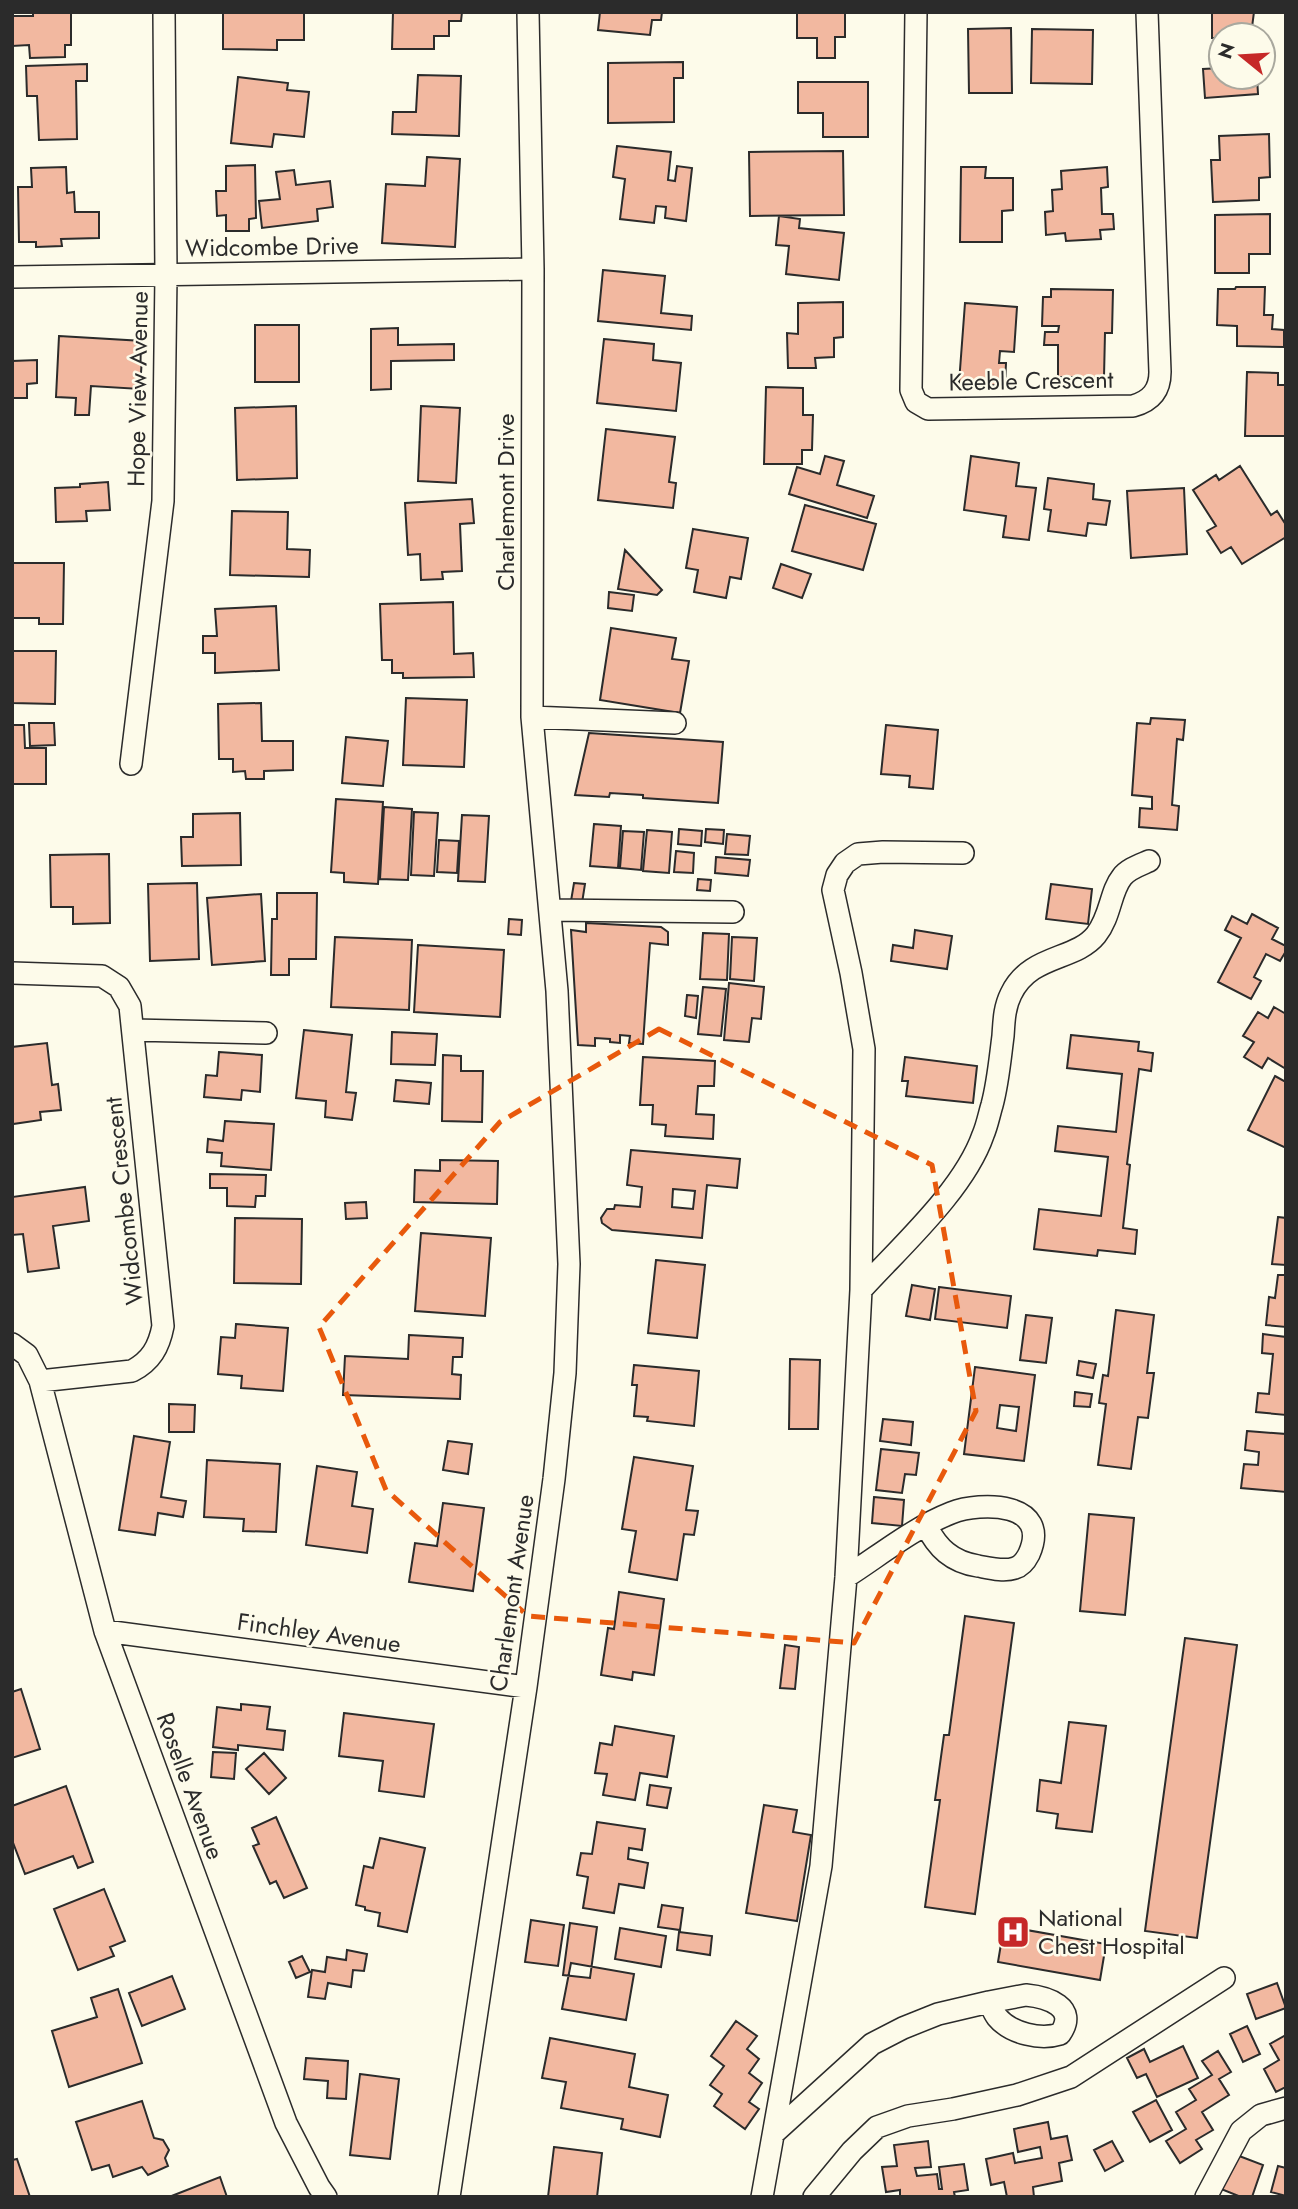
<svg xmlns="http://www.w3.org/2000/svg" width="1298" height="2209" viewBox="0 0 1298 2209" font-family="Jost,sans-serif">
	<rect width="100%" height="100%" fill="#fdfbea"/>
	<path fill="#f2b8a0" stroke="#2b2b2b" stroke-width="2" fill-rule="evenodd" d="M33,12H71V45H65V57L30,58L29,45L12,46V16H33Z
		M223,12H304V40H277V50L223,49Z
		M393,12H462L461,21H449V36H434V49H392Z
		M600,12H662L661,20H652L650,35L598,30Z
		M797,12H845V37H835V58H817V38H797Z
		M1212,12H1254L1251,35H1221V38H1212Z
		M1011,28L1012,93H969L968,29Z
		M1032,29L1093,30L1092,84L1031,83Z
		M683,62V78H674V122L608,123V63Z
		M87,64V81H76L77,139L39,140L37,96H27L26,66Z
		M1221,68V77H1257L1258,94L1205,98L1203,69Z
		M418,75L461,76L459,136L392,134L393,112H416Z
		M238,77L288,83L287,90L309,92L304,137L274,134L272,147L231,143Z
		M798,82H868V137H823V113H798Z
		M1269,134L1270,177L1259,178V200L1213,202L1211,160H1220L1219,136Z
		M617,146L671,152L668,180L675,181L677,166L692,168L686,221L665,218L666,207L656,206L654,223L620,219L625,179L613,177Z
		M843,151L844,215L750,216L749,152Z
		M427,157L460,159L455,247L382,243L386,184L425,186Z
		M255,165L256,218L249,219V231H226V215L217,216L216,191H226V166Z
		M66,167L67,193L74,192L75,212H99V238L61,239L62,246L36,247V242H19L18,187H32L31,168Z
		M961,167H986L985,178H1013V210L1002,211V242H960Z
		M1107,167L1108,187L1101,188L1102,214H1113L1114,229L1100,230L1101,239L1066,241L1065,233L1046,235L1045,212L1053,211L1052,190L1062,189L1061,171Z
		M294,170L296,185L330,181L333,207L317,209L318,221L262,228L259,201L280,199L276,172Z
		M1270,214V254H1249V273H1215V215Z
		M779,216L800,219L799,228L844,233L839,280L786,274L789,246L776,245Z
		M603,270L665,276L661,313L692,316L691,330L598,321Z
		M1236,287H1265L1264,315H1273L1272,329L1284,330V347L1237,346V326L1217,325L1218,289H1235Z
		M1051,289L1113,290L1112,333H1105L1104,377H1058V345H1044L1045,332H1058L1059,326H1042L1043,297H1051Z
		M843,302V337L834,338V357L815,358L816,368H788L787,333L798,334V303Z
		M965,303L1017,307L1014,352L1000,351L999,363H1006L1005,386L959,383Z
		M255,325H299V382H255Z
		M398,328V345L454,344V360L391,361V389L371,390V329Z
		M59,336L143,341L140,389L91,386L89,415H75L76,398L56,397Z
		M604,339L654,344L653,360L681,363L676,411L597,403Z
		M37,360V383L27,384V398H12V361Z
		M1247,372L1278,373V385H1286V436H1245Z
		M766,387L803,388V415H813L812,450H802V464H764Z
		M296,406L297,478L237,480L235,408Z
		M421,406L460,408L456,483L418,481Z
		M606,429L675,437L669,482L676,483L673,508L598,500Z
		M825,456L844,461L837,485L874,496L867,518L789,494L797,467L820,474Z
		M971,456L1019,463L1016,486L1036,488L1029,540L1003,537L1006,516L964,510Z
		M1240,466L1271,515L1277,511L1286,525V537L1242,564L1231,547L1221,553L1207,531L1216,526L1193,490L1216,475L1219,480Z
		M1048,478L1094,484L1093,499L1110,501L1106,525L1088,523L1086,536L1048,531L1051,510L1044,509Z
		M108,482L110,510L86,511L87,521L56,522L55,488L80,487V484Z
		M1184,488L1187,554L1131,558L1127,491Z
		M472,499L474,523L460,524L462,571L442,572L443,579L421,580L420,554L408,555L405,503Z
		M805,505L876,524L863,570L792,551Z
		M232,511L288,512L287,549L310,550L309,577L230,575Z
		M693,529L748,538L741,579L730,577L726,598L694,592L698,570L686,568Z
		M625,550L662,590L657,595L618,589Z
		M12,563H64L63,624H39V618H12Z
		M781,564L811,574L802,598L773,588Z
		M609,592L634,595L632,611L608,608Z
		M453,602L454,654L473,653L474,677L403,678V673H392V660H382L380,604Z
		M276,606L279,670L215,673V653H203V636H217L215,609Z
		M611,628L676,638L672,659L689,661L680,713L600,700Z
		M12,651H56L55,704L12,703Z
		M406,698L467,700L464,767L403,765Z
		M261,703L262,741H293V770L264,771V779H246L245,771L233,772V759H219L218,704Z
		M1151,718L1185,720L1183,740L1177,739L1172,805L1179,806L1177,830L1139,827L1140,808L1152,809V797L1132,795L1137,723L1150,724Z
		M29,723H54L55,745L30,746Z
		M12,725H24L25,748H46V784H12Z
		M886,725L938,730L933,789L909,787L910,776L881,774Z
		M589,733L723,742L718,803L643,798V795L610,793L609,797L575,795Z
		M346,737L388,741L383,786L342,783Z
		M336,799L383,802L378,884L344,882V873L331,872Z
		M384,807L412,809L408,880L380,879Z
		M414,812L438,813L434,876L411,875Z
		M240,813L241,865L182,866L181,837H193V814Z
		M462,815L489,816L485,882L458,881Z
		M594,824L621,826L618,868L590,866Z
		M679,829L702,831L701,846L678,844Z
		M706,829L724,830L723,844L705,842Z
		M647,830L672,832L669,873L643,871Z
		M623,831L644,832L641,870L620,868Z
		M727,834L750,836L748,855L725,854Z
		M439,840L459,841L457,873L437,872Z
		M676,851L694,853L693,873L674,872Z
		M109,854L110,923L73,924V907H51L50,855Z
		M716,857L750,860L748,876L715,873Z
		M698,879L711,880L710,891L697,890Z
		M197,883L199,959L150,961L148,884Z
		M574,883L585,884L582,903L571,901Z
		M1051,884L1092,889L1088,924L1046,919Z
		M277,893H317L316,959H289V975H271L272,919H277Z
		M261,894L265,961L212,965L207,898Z
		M1252,914L1278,928L1272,939L1286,946V951L1280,961L1266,954L1254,977L1261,981L1251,999L1218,982L1241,938L1225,930L1232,916L1247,924Z
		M509,919L522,920L521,935L508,934Z
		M586,923L661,927L668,932V945L650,943L643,1044L629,1043L630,1036L620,1035V1043L610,1042V1039L595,1038V1046L578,1045L571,930L586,932Z
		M915,930L952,936L947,969L891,961L893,945L913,948Z
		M703,933L729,934L727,980L700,979Z
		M335,937L412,940L409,1010L331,1007Z
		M732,937L757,938L754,981L730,979Z
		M418,945L504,950L500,1017L414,1012Z
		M729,983L764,987L761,1019L752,1018L749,1042L724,1040Z
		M703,987L726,989L721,1036L698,1034Z
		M687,995L698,996L696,1018L685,1016Z
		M1274,1007L1286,1014V1069L1268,1058L1262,1068L1244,1057L1254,1042L1243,1036L1258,1012L1268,1018Z
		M304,1030L352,1035L346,1092L356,1093L352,1120L325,1117L326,1101L296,1098Z
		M392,1032L437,1034L435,1065L391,1064Z
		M1071,1035L1139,1042L1138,1051L1153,1053L1151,1071L1139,1069L1127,1164L1130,1165L1123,1228L1137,1230L1135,1254L1098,1250L1097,1256L1034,1249L1039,1209L1101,1216L1108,1157L1055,1151L1058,1126L1116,1132L1122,1074L1067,1068Z
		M47,1043L52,1085L58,1084L61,1110L40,1112L41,1120L13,1124L12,1047Z
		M219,1052L262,1055L260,1092L242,1090L241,1100L204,1097L206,1075L217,1076Z
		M443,1055L461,1056V1071H483L482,1122L442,1121Z
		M643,1057L715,1061L714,1086H698L696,1114L714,1115L713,1139L665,1136L666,1125L652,1124L653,1105H640Z
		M905,1057L977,1066L973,1103L906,1096L908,1081H902Z
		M1275,1076L1286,1082V1148L1248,1130Z
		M396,1080L431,1083L429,1104L394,1101Z
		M225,1121L274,1124L271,1170L221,1166L222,1153L207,1152L208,1139L223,1141Z
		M631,1150L740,1159L737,1188L707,1185L702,1238L612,1230L602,1223L601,1218L607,1209H614L615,1205L640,1207L642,1187L627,1185ZM673,1189L695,1191L693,1209L672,1207Z
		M440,1160L498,1161L497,1204L414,1202L415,1170L440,1171Z
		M210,1174L266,1175L265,1196H256L255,1207L227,1206V1188H210Z
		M85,1187L89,1221L53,1226L59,1268L28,1272L23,1234L12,1235V1197Z
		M366,1202L367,1218L346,1219L345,1203Z
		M1278,1217L1286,1218V1265L1272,1264Z
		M235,1218L302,1219L301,1284L234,1283Z
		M421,1233L491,1238L485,1316L415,1311Z
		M656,1260L705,1265L697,1338L648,1333Z
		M1278,1275H1286V1327L1266,1325L1269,1297L1275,1298Z
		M912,1285L935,1289L930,1320L906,1316Z
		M939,1287L1011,1296L1007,1328L935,1319Z
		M1116,1310L1154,1315L1147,1373H1154L1148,1418L1138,1417L1131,1469L1098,1465L1106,1404L1099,1403L1103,1375L1108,1376Z
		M1026,1315L1052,1318L1046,1363L1020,1360Z
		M236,1324L288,1328L283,1391L241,1388L242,1376L218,1374L221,1337L235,1338Z
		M1263,1334L1286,1337V1415L1256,1412L1258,1393L1269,1394L1273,1354L1262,1353Z
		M409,1335L463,1338L462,1357H453L452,1374L461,1375L460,1399L343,1395L345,1356L408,1359Z
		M790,1359L820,1360L818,1429H789Z
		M1079,1361L1096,1364L1093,1378L1077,1375Z
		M634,1365L699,1371L694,1426L647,1421L648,1417L634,1416L637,1385H632Z
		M975,1367L1035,1375L1024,1461L964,1454ZM1000,1405L1019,1407L1016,1431L997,1428Z
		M1075,1392L1092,1394L1090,1407L1074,1406Z
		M169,1404L195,1405L194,1432H169Z
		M883,1419L913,1422L911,1445L880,1441Z
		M1247,1431L1286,1434V1492L1241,1488L1244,1464L1258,1465L1259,1452L1245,1450Z
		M134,1436L170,1442L161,1497L186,1501L183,1517L158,1513L155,1535L119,1530Z
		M448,1441L472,1444L468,1474L443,1470Z
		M881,1449L919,1453L916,1475L905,1474L902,1493L876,1490Z
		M634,1457L693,1466L686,1510L698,1511L694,1535L684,1534L677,1580L629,1572L636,1531L622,1529Z
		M207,1460L280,1464L276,1532L243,1531L244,1519L204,1517Z
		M317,1466L357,1472L352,1506L373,1509L367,1553L306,1545Z
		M874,1497L904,1500L902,1526L872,1523Z
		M443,1503L484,1508L473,1591L409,1582L415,1543L437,1546Z
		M1089,1514L1134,1518L1125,1615L1080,1611Z
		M619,1592L664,1599L654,1675L633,1672L632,1680L601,1675L608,1628L614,1629Z
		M965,1616L1014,1623L975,1914L925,1907L940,1800H935L944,1735H949Z
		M1185,1638L1237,1645L1197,1938L1145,1931Z
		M785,1645L799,1647L795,1689L780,1688Z
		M21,1689L40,1749L12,1758V1692Z
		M241,1704L270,1707L267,1729L285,1731L283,1750L238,1745V1750L213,1747L217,1707L241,1710Z
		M344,1713L434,1724L424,1797L379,1791L383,1761L339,1756Z
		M1069,1722L1106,1726L1092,1832L1056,1828L1058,1814L1037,1811L1040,1780L1061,1783Z
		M615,1726L674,1736L667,1777L640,1773L635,1800L603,1795L607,1774L595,1773L600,1743L612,1745Z
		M213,1752L236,1753L234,1779L211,1777Z
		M264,1753L286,1778L269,1794L246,1769Z
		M650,1785L671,1788L667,1808L647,1805Z
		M66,1786L93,1862L78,1868L73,1856L25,1874L12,1840V1806Z
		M764,1805L797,1810L793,1832L811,1835L797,1921L746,1913Z
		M276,1817L307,1888L284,1898L276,1881L270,1884L253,1846L259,1844L252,1828Z
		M597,1822L645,1829L642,1850L629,1848L628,1859L648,1863L644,1888L619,1884L614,1913L583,1908L588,1877L577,1875L581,1853L592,1854Z
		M380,1838L425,1848L407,1932L378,1926L380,1913L365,1910V1907L356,1905L364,1866L373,1868Z
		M104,1889L125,1941L110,1947L114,1956L78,1970L54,1909Z
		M662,1905L683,1908L680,1930L658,1927Z
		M531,1920L564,1925L558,1966L525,1962Z
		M570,1923L597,1927L590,1978L563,1975Z
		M1004,1926L1106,1944L1100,1980L998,1962Z
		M620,1928L666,1936L661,1967L615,1959Z
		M679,1932L712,1936L710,1955L677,1950Z
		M347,1950L367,1954L364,1971L353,1970L351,1987L328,1983L325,1999L308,1997L312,1970L325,1972L327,1957L346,1960Z
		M302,1956L310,1972L296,1978L289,1962Z
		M571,1963L634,1974L626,2020L562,2009Z
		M172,1976L185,2009L142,2026L129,1993Z
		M1277,1983L1286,2008L1256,2019L1247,1994Z
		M118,1989L142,2063L69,2087L52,2031L97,2017L91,1998Z
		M736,2021L757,2036L747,2049L759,2059L749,2073L762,2083L749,2102L759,2109L745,2129L714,2106L722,2094L710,2085L724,2066L711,2056Z
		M1247,2026L1260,2054L1243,2062L1230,2034Z
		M1286,2035V2087L1276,2092L1264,2069L1279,2060L1270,2044Z
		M550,2038L635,2054L629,2087L668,2095L660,2137L621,2129L623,2119L561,2108L566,2082L542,2078Z
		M1183,2046L1198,2078L1157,2097L1146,2074L1137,2078L1127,2058L1144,2049L1150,2062Z
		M1218,2051L1231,2072L1219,2079L1229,2095L1202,2112L1213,2130L1196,2140L1202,2149L1180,2163L1166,2141L1186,2129L1176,2112L1196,2100L1189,2089L1212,2075L1202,2061Z
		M306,2058L348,2061L346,2099L327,2098L328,2081L304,2079Z
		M360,2074L399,2079L390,2159L350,2155Z
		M1156,2100L1172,2130L1150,2142L1133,2112Z
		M142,2101L154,2138L163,2140L169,2150L165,2158L168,2166L148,2175L142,2167L113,2177L109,2165L92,2170L76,2122Z
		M1048,2122L1051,2139L1067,2136L1072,2160L1059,2163L1062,2181L1033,2187L1034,2197H1007L1004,2182L991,2185L986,2159L1013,2153L1015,2163L1042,2158L1040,2147L1018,2152L1014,2129Z
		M928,2141L931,2167L915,2168L917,2176L937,2174L939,2189H942L939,2167L964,2164L968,2190L954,2192L955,2197H900V2190L886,2192L882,2167L897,2166L894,2145Z
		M1112,2141L1123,2161L1105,2171L1094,2150Z
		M554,2147L602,2153L597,2197H548Z
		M1234,2154L1263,2165L1252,2197H1241L1221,2189Z
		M17,2159L30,2197H12V2160Z
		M1278,2166L1286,2168V2196L1271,2192Z
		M220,2177L227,2197H169Z"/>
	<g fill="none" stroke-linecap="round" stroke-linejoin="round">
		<defs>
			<path id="minor" d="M916,12L911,390L916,402L928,409L1133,406C1151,401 1160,390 1160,372L1147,12
				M12,277L533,269
				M532,717L675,723
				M131,764L163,501L166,275L164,12
				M550,910L733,912
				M12,973L102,976L119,987L130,1006L163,1326C159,1347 151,1361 132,1371L40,1381L27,1355L12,1344
				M133,1030L266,1033
				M861,1290C900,1247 964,1190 983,1135C987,1126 989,1115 992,1105C998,1083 1000,1059 1003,1036C1004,1022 1004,1008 1011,994C1030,954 1075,961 1096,935C1111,916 1110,892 1122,877C1128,869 1140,865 1149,861
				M40,1381L105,1631L286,2123L319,2187L326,2197
				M846,1577C879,1556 913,1528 951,1513C981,1501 1052,1502 1029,1554C1026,1560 1022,1566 1015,1568C1004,1572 989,1568 978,1566C952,1562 937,1548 926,1525
				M105,1631L526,1687
				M1026,1995C1047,1997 1079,2007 1060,2034C1041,2040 1011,2034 997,2017C994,2013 991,2006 989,2002Z
				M774,2133L872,2044L903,2028L938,2014L989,2002
				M449,2197L526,1687L554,1479L565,1373L569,1264L557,991L532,717L533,269L528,12
				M762,2197L821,1866L846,1577L861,1290L864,1049L851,973L833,890L837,875L845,863L858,854L883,852L963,853
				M814,2197L852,2151L877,2127L908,2116L953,2109L1017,2095L1071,2077L1224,1978
				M1206,2197L1241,2131L1261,2115L1286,2108"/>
		</defs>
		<use href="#minor" stroke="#2b2b2b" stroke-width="24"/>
		<use href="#minor" stroke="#fdfbea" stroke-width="21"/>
	</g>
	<path fill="none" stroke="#e8590c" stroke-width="5" stroke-dasharray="14 9" stroke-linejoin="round" d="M659,1029L932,1165L976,1411L854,1643L528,1616L386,1490L319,1327L500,1122Z"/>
	<defs>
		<symbol id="hospital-square" viewBox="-11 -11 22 22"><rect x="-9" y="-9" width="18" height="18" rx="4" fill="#c62828" stroke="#fdfbea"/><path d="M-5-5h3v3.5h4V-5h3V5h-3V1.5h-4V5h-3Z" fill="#fff"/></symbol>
	</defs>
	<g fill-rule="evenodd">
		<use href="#hospital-square" x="994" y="1913" width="38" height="38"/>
	</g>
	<g text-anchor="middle" stroke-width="5" stroke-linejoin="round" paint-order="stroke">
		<g font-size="24" fill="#2b2b2b" stroke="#fdfbea">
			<text transform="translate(272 247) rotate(-1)" y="8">Widcombe Drive</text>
			<text transform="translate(1031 381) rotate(-1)" y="8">Keeble Crescent</text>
			<text transform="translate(138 389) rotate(-89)" y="8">Hope View Avenue</text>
			<text transform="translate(506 502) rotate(-90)" y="8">Charlemont Drive</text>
			<text transform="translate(124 1201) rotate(-96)" y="8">Widcombe Crescent</text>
			<text transform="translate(512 1593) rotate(-82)" y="8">Charlemont Avenue</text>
			<text transform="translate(319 1633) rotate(8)" y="8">Finchley Avenue</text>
			<text transform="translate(190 1786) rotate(70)" y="8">Roselle Avenue</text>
		</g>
		<g font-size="24" fill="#2b2b2b" stroke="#fdfbea" text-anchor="start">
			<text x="1038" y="1926">National<tspan x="1038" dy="28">Chest Hospital</tspan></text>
		</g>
	</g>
	<rect width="1298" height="2209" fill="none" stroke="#2b2b2b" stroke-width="28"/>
	<g transform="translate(1242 56) rotate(288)"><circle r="33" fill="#fdfbea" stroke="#a9a89e" stroke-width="2"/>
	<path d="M0-5L12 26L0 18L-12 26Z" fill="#c62828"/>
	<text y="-10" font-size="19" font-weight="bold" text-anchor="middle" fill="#2b2b2b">N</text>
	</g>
</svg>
